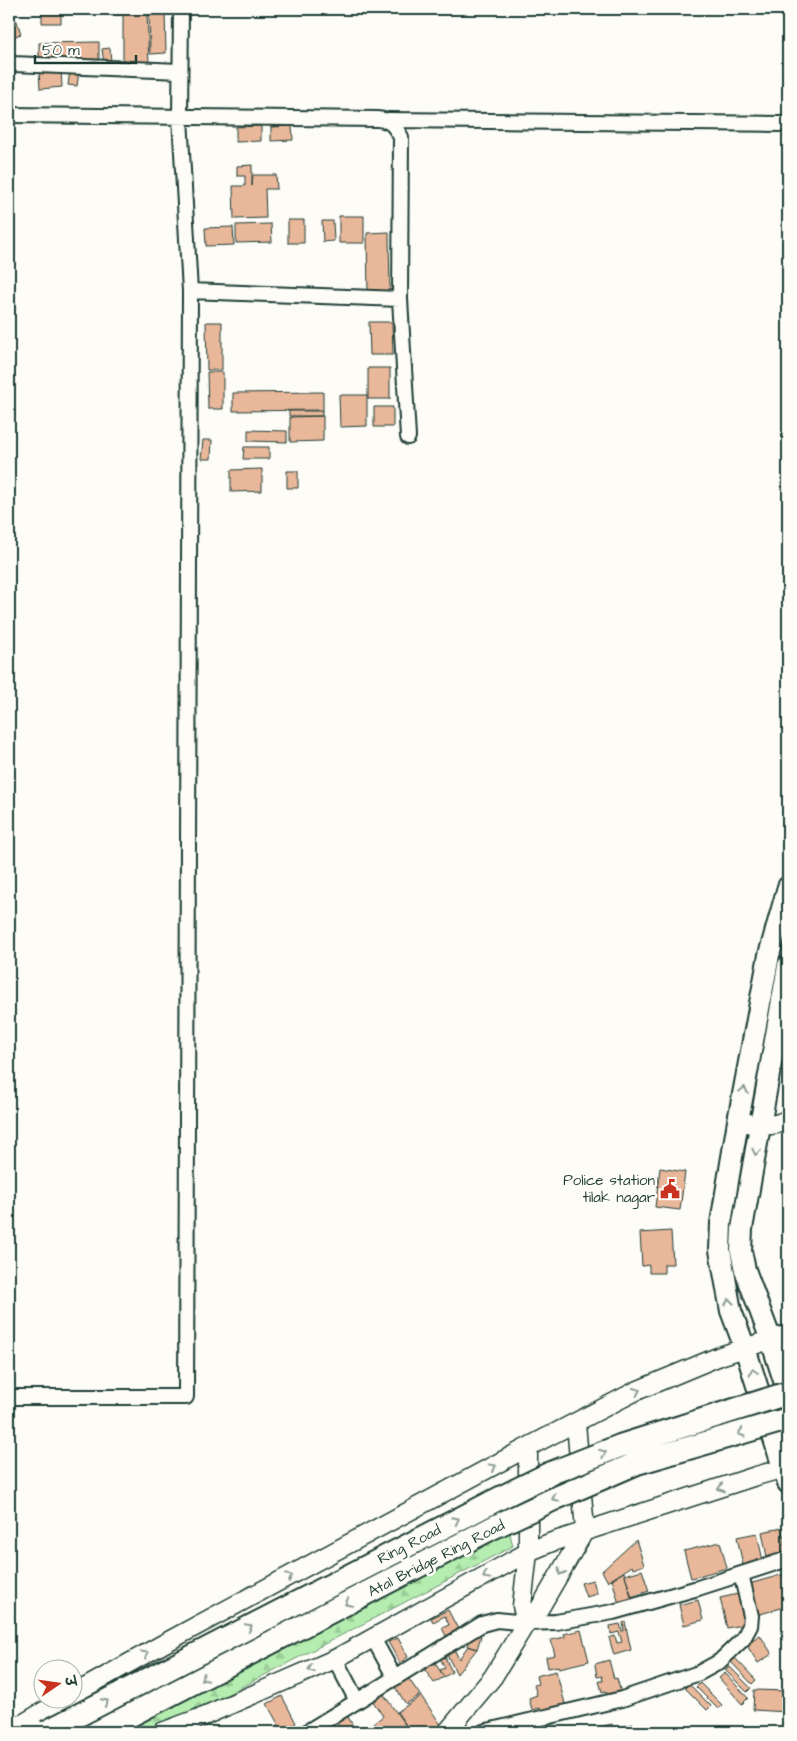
<svg xmlns="http://www.w3.org/2000/svg" width="797" height="1741" viewBox="0 0 797 1741" font-family="'Architects Daughter','Playpen Sans Deva',sans-serif">
	<defs>
		<pattern id="forest-firs" width="22" height="20" patternUnits="userSpaceOnUse" patternTransform="scale(1.25)"><rect width="22" height="20" fill="#b5edb0"/><path d="M5 1l3.5 6h-7zM16 11l3.5 6h-7z" fill="#9bcc98"/></pattern>
	</defs>
	<rect width="100%" height="100%" fill="#fdfcf7"/>
	<filter id="ink" filterUnits="userSpaceOnUse"><feTurbulence type="fractalNoise" baseFrequency=".02" numOctaves="2"/><feDisplacementMap in="SourceGraphic" scale="10" xChannelSelector="R" yChannelSelector="G"/><feConvolveMatrix kernelMatrix="1 2 1 2 8 2 1 2 1" color-interpolation-filters="sRGB"/></filter>
	<g filter="url(#ink)">
		<path fill="url(#forest-firs)" stroke="#6a9572" d="M506,1518L513,1546L205,1706L139,1732H113Z"/>
		<path fill="#e9b79a" stroke="#1f3d34" d="M42,9H61V23H42Z
			M88,9H100L101,12L89,14Z
			M106,9H121V15L106,14Z
			M124,9H163V10L124,12Z
			M149,11H165L166,53L150,54Z
			M123,12H147L149,65H123Z
			M17,21L21,34L9,38V23Z
			M99,42V62H39V43Z
			M110,48L111,63L104,64L102,49Z
			M61,69L62,87L40,89L39,70Z
			M70,70L79,72L77,86L68,85Z
			M261,126V141L236,142V127Z
			M292,126L293,140L271,141V127Z
			M252,165V186L253,175H276L277,189H265L266,218L234,219L233,186H245V176H237V166Z
			M339,216H364V243H339Z
			M288,220H304V243H288Z
			M322,221H333L334,241L323,242Z
			M271,224L272,242L236,243V225Z
			M233,227L234,245L206,246L205,228Z
			M389,232L390,293L368,294L367,233Z
			M206,322H222V370H207Z
			M369,322H392L393,355H370Z
			M368,368H390V399H368Z
			M207,372H223V409H208Z
			M323,392V410L233,411V393Z
			M339,395H367V426L340,427Z
			M374,407H393V427H374Z
			M289,411H322V416H289Z
			M323,416V441L290,442V417Z
			M248,430L287,431V442L248,441Z
			M203,440H212L211,459H201Z
			M244,447H269V459H243Z
			M262,469V491L231,492V470Z
			M287,471H298V488H287Z
			M660,1168L685,1172L680,1210L655,1207Z
			M671,1231L673,1264H664V1273H649V1265L642,1266L640,1233Z
			M782,1528L786,1553L767,1557L762,1532Z
			M757,1533L763,1561L743,1565L737,1537Z
			M636,1540L644,1565L633,1569L632,1566L608,1582L602,1571Z
			M720,1542L727,1568L691,1578L684,1551Z
			M642,1570L649,1591L631,1597L625,1575Z
			M624,1572L633,1601L619,1604L612,1579Z
			M788,1573V1606L757,1615L749,1584Z
			M593,1580L597,1594L586,1597L581,1583Z
			M738,1594L745,1624L727,1628L720,1598Z
			M698,1600L703,1620L684,1625L679,1605Z
			M448,1610L458,1629L446,1636L442,1628L449,1625L445,1616L433,1622L431,1618Z
			M625,1622L631,1650L614,1655L609,1638L615,1636L617,1643L622,1642L619,1632L611,1634L610,1626L620,1624L622,1631H624L623,1623Z
			M581,1630L589,1661L559,1668L558,1666L548,1668L546,1657L555,1655L551,1640L565,1637L564,1634Z
			M473,1632L481,1636L477,1649L468,1646Z
			M760,1635L772,1654L758,1663L746,1644Z
			M398,1638L408,1657L400,1663L388,1642Z
			M468,1646L477,1649L457,1674L446,1653L454,1649L459,1659Z
			M444,1655L452,1672L444,1677L440,1670L445,1668L439,1656Z
			M734,1657L756,1680L752,1684L730,1661Z
			M433,1660L444,1677L434,1683L422,1666Z
			M609,1660L614,1679L617,1678L622,1697L608,1701L606,1691L602,1692L599,1681H603L602,1676L597,1677L595,1664Z
			M729,1666L751,1688L747,1692L725,1670Z
			M556,1671L566,1707L542,1713L540,1708L532,1710L529,1698L537,1695L534,1685L538,1684L536,1676Z
			M725,1673L748,1698L742,1704L719,1678Z
			M406,1675L420,1695L406,1704L393,1684Z
			M700,1683L722,1705L718,1709L696,1687Z
			M689,1684L711,1706L707,1710L685,1688Z
			M754,1690L788,1691V1712L753,1710Z
			M382,1692L410,1732H378L373,1724L383,1716L372,1700Z
			M282,1696L296,1723L282,1731L267,1704Z
			M421,1696L442,1726L433,1732H411L397,1712Z
			M347,1715L356,1731L353,1732H342L336,1721Z
			M612,1724L613,1729L633,1724L635,1732H576Z
			M788,1730V1732H768V1731Z"/>
		<g fill="none" stroke-linecap="round" stroke-linejoin="round">
			<defs>
				<path id="minor" d="M9,61L13,64L180,71
					M9,115L377,119C391,120 394,125 401,137L400,299L190,291
					M388,120L784,124
					M400,299L408,437
					M9,1397H186L190,291L180,118L181,9
					M373,1638L395,1678
					M335,1659L357,1701
					M307,1732L482,1624L497,1620L526,1623L556,1622L613,1612L698,1588L788,1559
					M483,1732L622,1699L699,1673L719,1662L743,1639L750,1626L751,1616L741,1574"/>
				<path id="tertiary" d="M738,1121C756,1125 772,1129 788,1119
					M526,1623L522,1606L528,1552V1447
					M72,1695L163,1644L528,1447L636,1391L720,1356L788,1334
					M9,1732L66,1698
					M162,1732L197,1719L335,1659L528,1552L552,1542L756,1476L788,1467
					M447,1732L493,1677L526,1623L538,1611L585,1530L576,1423"/>
				<path id="secondary" d="M788,887L769,955L738,1121L721,1223L720,1250L731,1311L745,1348L788,1483
					M788,966L742,1229L741,1251L745,1270L771,1340L788,1393"/>
			</defs>
			<use href="#minor" stroke="#1f3d34" stroke-width="18"/>
			<use href="#tertiary" stroke="#1f3d34" stroke-width="21"/>
			<use href="#secondary" stroke="#1f3d34" stroke-width="24"/>
			<use href="#minor" stroke="#fdfcf7" stroke-width="14"/>
			<use href="#tertiary" stroke="#fdfcf7" stroke-width="18"/>
			<use href="#secondary" stroke="#fdfcf7" stroke-width="20"/>
			<defs>
				<path id="primary-bridge" d="M46,1732L500,1498L551,1473L620,1446L788,1393
					M98,1732L492,1528L556,1498L637,1463L788,1419"/>
			</defs>
			<use href="#primary-bridge" stroke="#1f3d34" stroke-width="26" stroke-linecap="butt"/>
			<use href="#primary-bridge" stroke="#fdfcf7" stroke-width="22"/>
		</g>
		<defs><path id="oneway-chevron" d="M-2-3.5L2.5 0L-2 3.5" fill="none" stroke-width="1.6" stroke-linecap="round" stroke-linejoin="round" transform="scale(1.25)"/></defs>
		<g stroke="#8e9c96">
			<use href="#oneway-chevron" transform="translate(744 1090) rotate(-79)"/>
			<use href="#oneway-chevron" transform="translate(756 1152) rotate(102)"/>
			<use href="#oneway-chevron" transform="translate(729 1302) rotate(-100)"/>
			<use href="#oneway-chevron" transform="translate(753 1372) rotate(-108)"/>
			<use href="#oneway-chevron" transform="translate(637 1391) rotate(-25)"/>
			<use href="#oneway-chevron" transform="translate(741 1433) rotate(164)"/>
			<use href="#oneway-chevron" transform="translate(603 1453) rotate(-21)"/>
			<use href="#oneway-chevron" transform="translate(493 1467) rotate(-29)"/>
			<use href="#oneway-chevron" transform="translate(721 1488) rotate(162)"/>
			<use href="#oneway-chevron" transform="translate(555 1498) rotate(156)"/>
			<use href="#oneway-chevron" transform="translate(456 1520) rotate(-27)"/>
			<use href="#oneway-chevron" transform="translate(561 1572) rotate(120)"/>
			<use href="#oneway-chevron" transform="translate(486 1576) rotate(151)"/>
			<use href="#oneway-chevron" transform="translate(289 1577) rotate(-28)"/>
			<use href="#oneway-chevron" transform="translate(348 1603) rotate(152)"/>
			<use href="#oneway-chevron" transform="translate(249 1627) rotate(-27)"/>
			<use href="#oneway-chevron" transform="translate(145 1654) rotate(-30)"/>
			<use href="#oneway-chevron" transform="translate(311 1669) rotate(157)"/>
			<use href="#oneway-chevron" transform="translate(204 1678) rotate(153)"/>
			<use href="#oneway-chevron" transform="translate(105 1702) rotate(-27)"/>
		</g>
	</g>
	<defs>
		<symbol id="civic-bare" viewBox="-9 -9 18 18"><path d="M-.6-6.5H3V-4.5H.6V-3L4-1V1h2V6H-6V1h2V-1L-.6-3ZM-1.2 2.5V6h2.4V2.5Z" fill="#c8321e" stroke="#fdfcf7" stroke-width="2.5" paint-order="stroke"/></symbol>
	</defs>
	<g fill-rule="evenodd">
		<use href="#civic-bare" x="656" y="1175" width="28" height="28"/>
	</g>
	<g text-anchor="middle" stroke-width="5" stroke-linejoin="round" paint-order="stroke">
		<g font-size="15" fill="#1f3d34" stroke="#fdfcf7" text-anchor="end">
			<text x="655" y="1185">Police station<tspan x="655" dy="17">tilak nagar</tspan></text>
		</g>
		<g font-size="15" fill="#1f3d34" stroke="#fdfcf7">
			<text transform="translate(409 1544) rotate(-27)" y="5">Ring Road</text>
			<text transform="translate(436 1558) rotate(-27)" y="5">Atal Bridge Ring Road</text>
		</g>
	</g>
	<rect width="797" height="1741" fill="none" stroke="#fdfcf7" stroke-width="30"/>
	<rect x="15" y="15" width="767" height="1711" fill="none" stroke="#1f3d34" stroke-width="2" filter="url(#ink)"/>
	<g transform="translate(58 1684) rotate(77)"><circle r="24" fill="#fdfcf7" stroke="#a4b0a9"/>
	<path d="M0-4L9 19L0 12L-9 19Z" fill="#c8321e"/>
	<text y="-8" font-size="14" font-weight="bold" text-anchor="middle" fill="#1f3d34">उ</text>
	</g>
	<path d="M35 55v8h101v-8" fill="none" stroke="#1f3d34" stroke-width="2.5"/>
	<text x="42" y="55" font-size="15" fill="#1f3d34" stroke="#fdfcf7" stroke-width="4" paint-order="stroke">50 m</text>
</svg>
